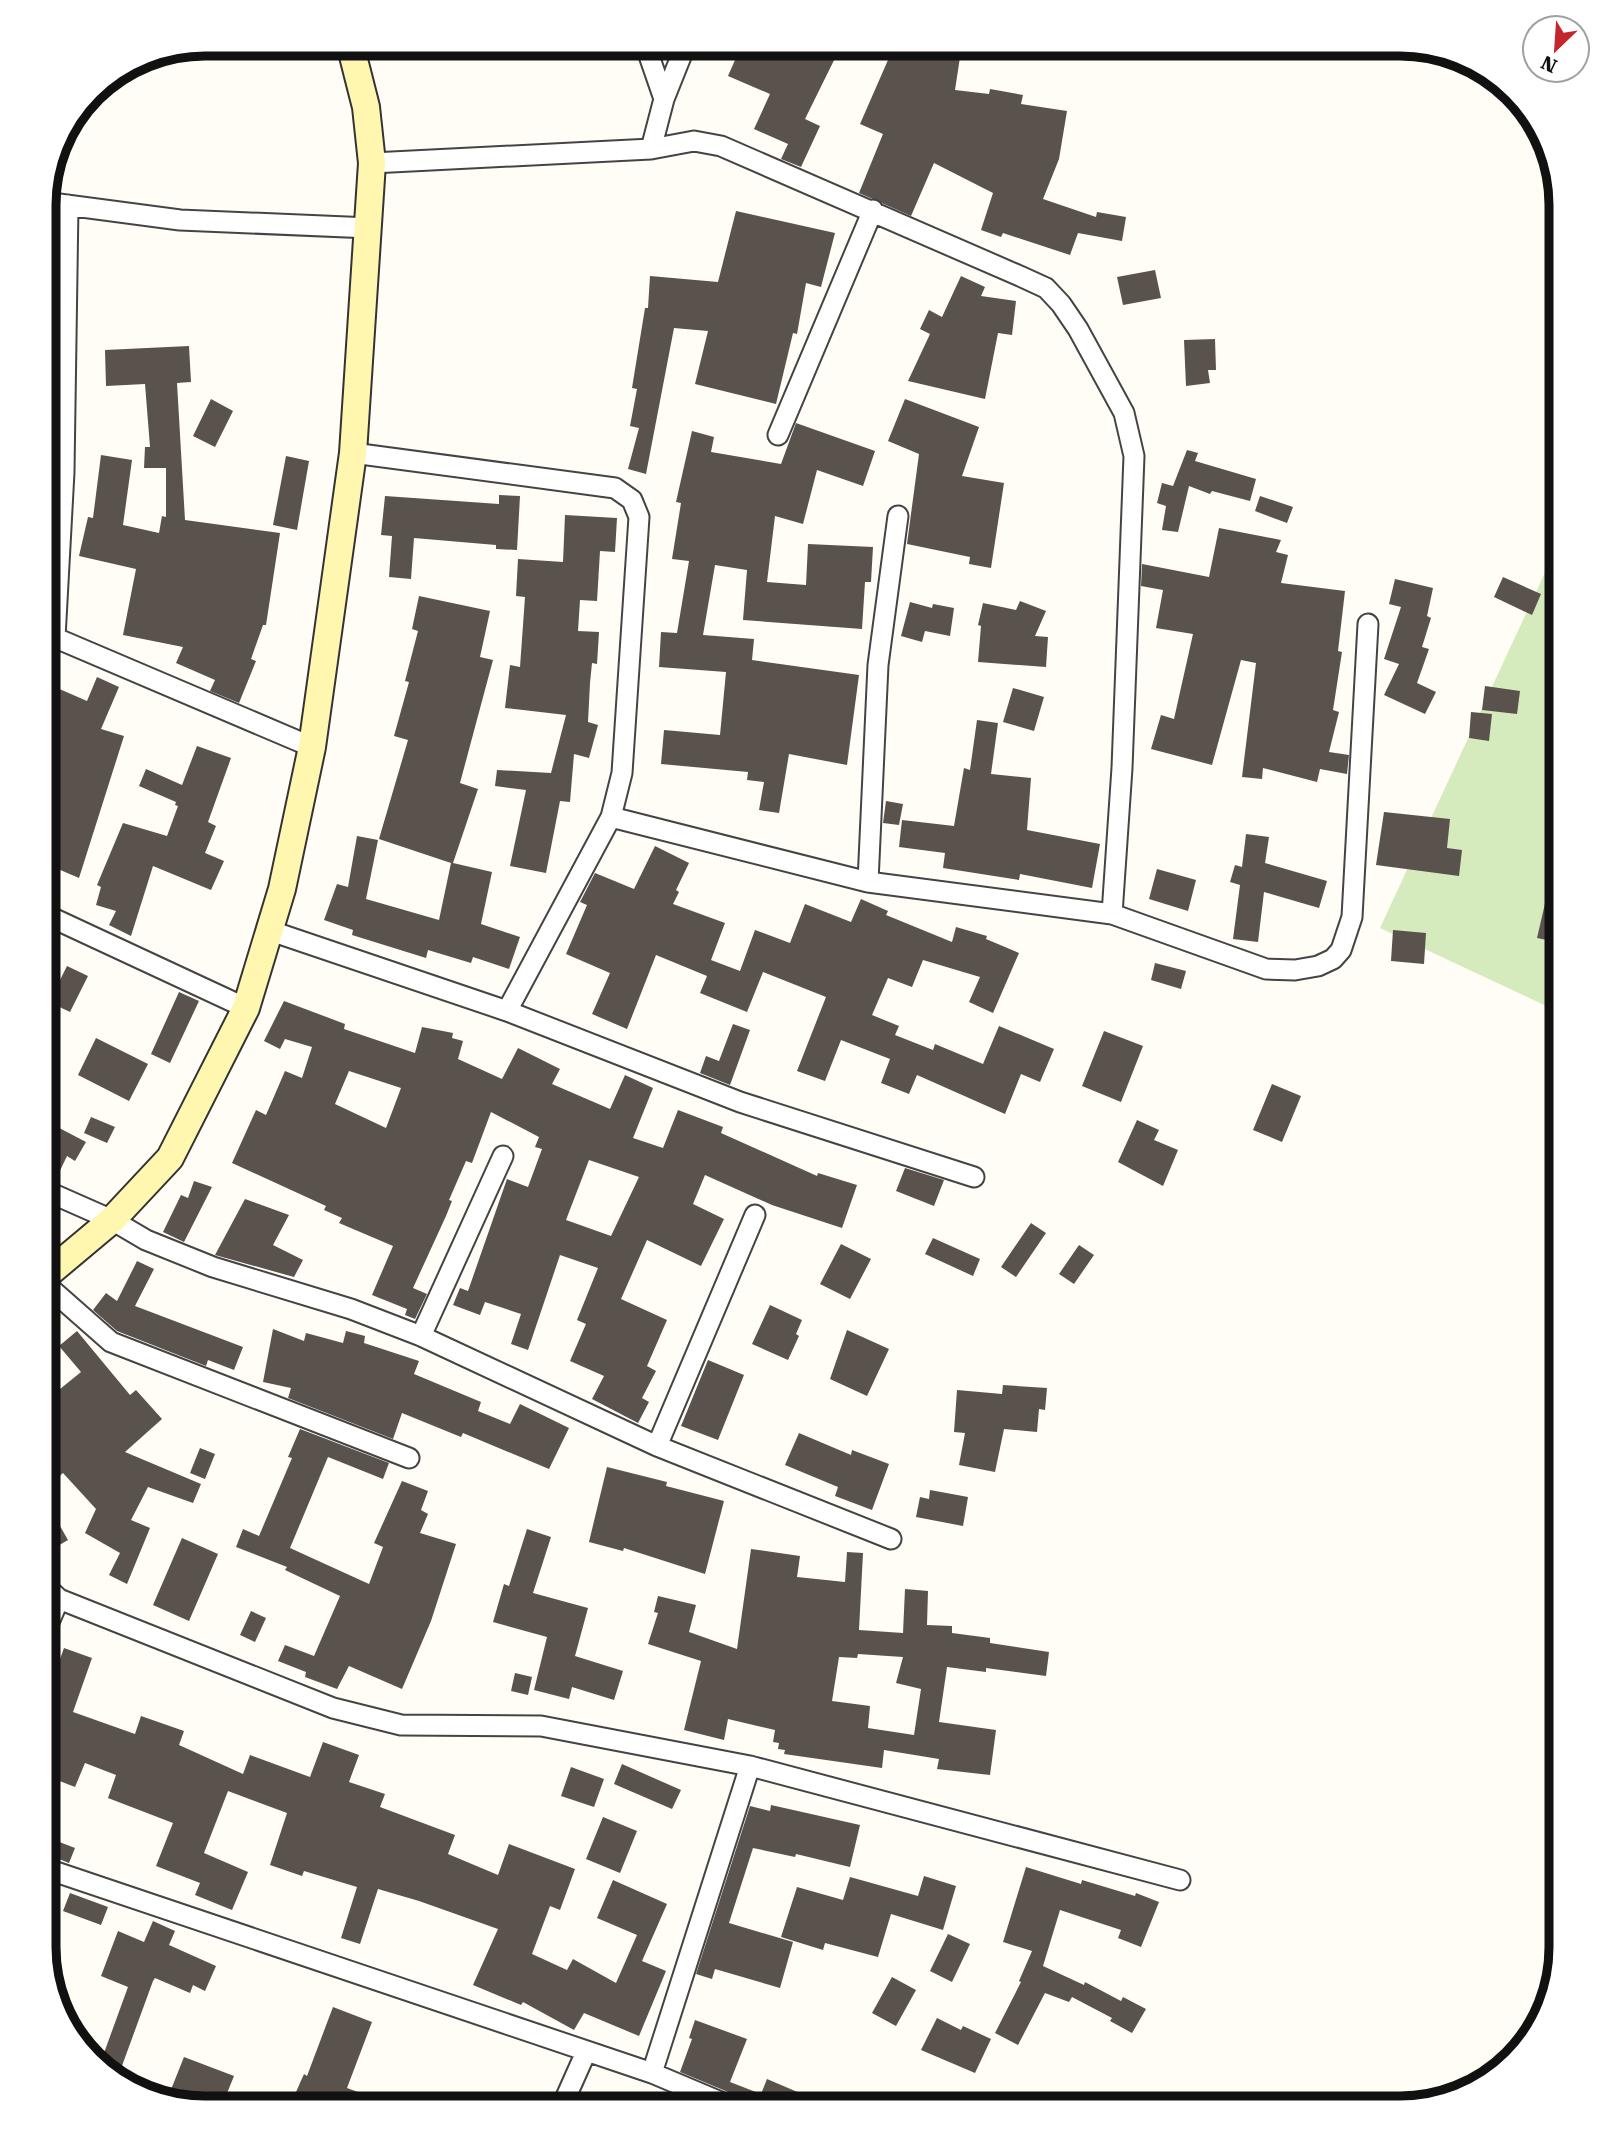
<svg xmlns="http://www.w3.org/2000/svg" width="1605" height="2152" viewBox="0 0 1605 2152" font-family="'Roboto Serif',serif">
	<rect width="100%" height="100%" fill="#fffdf5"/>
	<path fill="#d5ebbd" d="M1561,538V1013L1380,928Z"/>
	<path fill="#5a524d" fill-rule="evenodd" d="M742,44H842L805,119L820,126L801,167L781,159L788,144L754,129L770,94L728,76Z
		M895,44H909L931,53L932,44H962L955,90L989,94L990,89L1023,95L1021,104L1067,111L1059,159L1043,199L1096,217L1097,212L1126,217L1122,241L1078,233L1070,255L1003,233L1001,237L981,230L993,193L934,163L911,216L859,193L883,134L860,124Z
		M736,211L835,233L821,287L806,283L797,334L793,333L776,404L695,384L708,331L674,328L646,474L628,469L639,428L630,426L637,389L632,388L645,308H648L650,276L718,282Z
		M1155,270L1161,298L1123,305L1117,277Z
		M961,276L985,287L981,296L1016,301L1012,335L998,333L985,399L908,381L930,334L920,329L929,310L942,317Z
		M1215,339L1216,370H1208L1210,383L1186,386L1184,340Z
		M189,346L191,382L177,383L185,520L280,533L266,625H263L251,659L256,661L239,703L210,691L215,680L176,663L183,647L123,635L136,569L79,556L88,517L93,518L101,455L132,460L123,525L159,533L162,516L166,517V468H144L145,447H150L145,384L106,386L105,350Z
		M211,399L233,411L215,447L193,436Z
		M905,399L979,427L962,476L1004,483L991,568L969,564L970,557L907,544L919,454L888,441Z
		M796,423L875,451L863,486L817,470L803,524L775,516L767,582L806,585L808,544L873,547L871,582H865L862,629L743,620L747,570L715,565L703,635L754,639L752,660L859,675L847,765L789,754L779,813L759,810L764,782L747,780L748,772L661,764L664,730L720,735L726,672L659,667L661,632L677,633L689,561L672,559L681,503L676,502L692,431L714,437L711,452L781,464Z
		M1187,450L1198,453L1195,461L1256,479L1250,501L1212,491L1210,494L1189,486L1178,532L1162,530L1166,506L1157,503L1162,483L1173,486Z
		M286,456L309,461L297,530L273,525Z
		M499,495L520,496L517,550L496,549V545L414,538L411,579L389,577L392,536L381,535L385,496L499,504Z
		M1260,496L1293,507L1287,523L1255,511Z
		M565,515L617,518L615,552L600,551L597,601L580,600L578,631L599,632L597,664L592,663L590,683L588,722L598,725L589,758L574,754L570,802L560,801L546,873L510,866L526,790L495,786L497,770L551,773L566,715L505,708L510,665L520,667L525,597L516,596L518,559L563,562Z
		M1219,528L1281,540L1276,552L1288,555L1281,583L1345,591L1338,651L1342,652L1333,710L1339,712L1329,752L1349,755L1347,774L1320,769L1317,782L1263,768L1262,779L1242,777L1256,663L1241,660L1212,765L1151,749L1161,715L1174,719L1193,634L1156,628L1163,590L1141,586L1142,564L1209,577Z
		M1503,577L1541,594L1532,615L1494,597Z
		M1395,579L1433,588L1427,616L1431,618L1422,647L1429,649L1417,683L1436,692L1425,714L1384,695L1399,664L1384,659L1401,607L1389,604Z
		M419,596L490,611L480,657L493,660L460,783L478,789L453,863L492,872L481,924L520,937L509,969L473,957L471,963L428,950L426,958L352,935L353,930L324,920L337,884L348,887L357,836L378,840L366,899L439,920L451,863L379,839L408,740L394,736L409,682L405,681L418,631L412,629Z
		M1020,601L1046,611L1035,636L1048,637L1046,667L978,662L981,626L978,625L983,603L1016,610Z
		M910,602L932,608L933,604L954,608L950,636L925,631L922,642L901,636Z
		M97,677L119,687L101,729L124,736L79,878L44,863V694L48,684L87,701Z
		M1485,686L1520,691L1517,714L1482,710Z
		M1013,688L1044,697L1034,731L1003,722Z
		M1471,712L1492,714L1489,741L1469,738Z
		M977,720L998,723L991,774L1031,778L1027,830L1100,844L1092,888L1020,874L1019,880L943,868L945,853L899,847L902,820L954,826L964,768L970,770Z
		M197,746L231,758L208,822L216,826L205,853L224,861L211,890L153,866L131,936L109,925L116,911L96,905L101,887L97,885L123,823L167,836L178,806L175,805L176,802L139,786L146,769L182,785Z
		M886,801L903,804L899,825L883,823Z
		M1384,812L1450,819L1447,848L1462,850L1459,876L1376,865Z
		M1246,834L1269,837L1265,863L1327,881L1319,908L1264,892L1258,942L1233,939L1240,885L1230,882L1235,865L1242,867Z
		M655,846L689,863L676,890L679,892L673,904L725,923L711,960L740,971L755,930L790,943L805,904L851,922L861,899L888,911L886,915L952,942L956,927L987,936L986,939L1019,953L993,1013L969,1002L980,977L923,960L912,987L888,978L872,1015L899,1026L895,1035L933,1050L935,1044L983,1064L999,1026L1054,1049L1040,1082L1021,1074L1005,1114L917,1075L909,1094L881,1083L890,1059L841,1040L825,1081L797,1071L826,997L763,972L747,1012L700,993L707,976L656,955L627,1029L592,1014L610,973L566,954L587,905L580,902L595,873L634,889Z
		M1157,869L1196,880L1188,911L1149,899Z
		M1547,895L1561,898L1557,942L1537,938Z
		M1393,930L1426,933L1424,964L1391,961Z
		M1155,963L1186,971L1181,989L1151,980Z
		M67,966L88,976L70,1012L49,1002Z
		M179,992L199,1001L170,1063L151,1054Z
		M284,1001L345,1024L344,1029L415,1053L422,1027L453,1033L452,1038L463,1041L458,1059L502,1079L518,1048L560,1069L552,1084L610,1109L625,1075L653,1088L633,1138L663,1148L678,1110L723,1127L721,1133L817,1176L818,1173L857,1185L842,1228L772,1205L705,1175L693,1204L724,1219L701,1266L647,1240L621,1299L667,1320L647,1366L656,1371L642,1398L649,1402L638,1423L592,1399L604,1376L570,1361L586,1324L577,1320L598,1268L560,1255L528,1350L511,1344L521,1314L485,1302L480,1315L453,1305L460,1288L468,1291L507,1179L528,1187L542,1149L535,1147L539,1137L491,1112L472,1163L466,1161L449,1200L452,1201L446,1216L413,1288L427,1294L415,1319L405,1315L407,1309L372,1295L393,1246L339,1223L342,1218L324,1210L326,1206L232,1163L256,1110L266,1115L285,1071L302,1078L312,1047L285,1039L280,1049L264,1041ZM349,1071L401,1088L386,1128L335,1104ZM589,1160L639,1177L611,1236L566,1220Z
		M733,1024L750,1030L730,1085L700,1073L706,1056L719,1061Z
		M1104,1031L1143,1046L1121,1102L1082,1086Z
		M96,1038L148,1064L129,1101L78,1075Z
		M1272,1084L1301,1096L1282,1142L1253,1130Z
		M91,1117L115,1127L107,1143L84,1133Z
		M44,1120L86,1142L75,1161L67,1156L55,1181L44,1178Z
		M1137,1120L1159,1130L1154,1140L1178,1150L1163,1186L1118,1162Z
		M905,1168L944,1180L934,1206L896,1191Z
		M194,1181L212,1187L184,1242L163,1232L181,1195L188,1198Z
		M245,1199L289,1215L273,1245L303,1260L294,1277L215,1255Z
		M1031,1223L1046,1233L1016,1277L1001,1267Z
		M933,1238L980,1259L973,1276L925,1254Z
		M841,1244L871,1259L850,1299L820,1284Z
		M1079,1245L1094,1255L1074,1284L1059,1274Z
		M137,1261L154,1269L135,1306L243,1347L234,1370L208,1360L206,1366L117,1331L93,1310L106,1293L117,1301Z
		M770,1305L802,1320L796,1334L799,1336L788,1360L752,1344Z
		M273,1329L304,1341L306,1333L343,1343L346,1331L365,1336L364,1343L419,1361L414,1374L481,1402L478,1411L510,1424L520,1404L569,1428L549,1469L463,1433L461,1437L402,1413L393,1439L288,1398L291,1388L263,1382Z
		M847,1330L889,1349L867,1396L830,1379Z
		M77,1331L130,1395L136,1390L162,1419L125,1452L201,1484L193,1503L148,1487L131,1520L150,1528L127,1584L109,1575L120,1553L85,1533L96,1509L63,1473L44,1490V1402L81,1372L59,1346Z
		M708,1360L744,1375L718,1440L681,1426Z
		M1003,1385L1047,1388L1045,1410L1039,1409L1037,1432L1004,1429L995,1472L959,1465L965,1433L954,1432L957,1390L1002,1394Z
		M300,1429L389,1463L383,1479L328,1457L290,1548L369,1584L383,1547L374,1543L402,1481L428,1491L421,1510L428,1514L420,1533L456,1544L431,1621L402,1689L349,1666L337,1689L305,1677L306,1672L278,1661L285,1645L314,1656L340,1596L285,1570L287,1567L236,1547L243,1529L259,1536L292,1458L288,1457Z
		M799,1433L851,1455L852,1450L889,1464L872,1510L835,1496L838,1487L785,1465Z
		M200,1448L215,1454L205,1479L190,1473Z
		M607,1467L667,1482L666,1486L724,1501L705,1574L624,1548L623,1551L589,1542Z
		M930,1490L968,1497L963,1526L916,1517L920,1497L929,1499Z
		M44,1498L68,1540L44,1554Z
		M527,1529L551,1537L533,1593L588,1608L575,1656L623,1671L614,1700L572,1687L569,1699L534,1690L547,1637L493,1622L504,1584L509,1586Z
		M182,1538L218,1554L189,1621L153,1605Z
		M751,1549L800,1556L797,1577L845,1582L847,1552L863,1553L859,1630L903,1633L905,1589L928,1591L927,1625L952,1626V1633L990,1638V1643L1049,1652L1046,1676L986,1668V1672L947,1667L939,1722L996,1730L990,1775L937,1769L939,1759L884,1750L882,1768L784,1754L785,1750L778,1749L779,1743L773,1742L775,1730L728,1719L724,1740L684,1730L701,1661L648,1644L658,1613L654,1612L658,1596L696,1605L689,1632L737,1649ZM858,1654L903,1657L896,1683L921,1689L914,1735L868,1728L870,1706L832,1701L839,1657L857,1658Z
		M251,1611L266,1618L255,1642L240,1635Z
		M64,1648L92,1658L73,1712L135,1734L141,1716L184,1731L179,1745L243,1774L250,1755L310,1777L323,1742L359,1755L349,1782L385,1794L380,1807L455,1835L448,1854L498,1875L509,1844L575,1869L560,1910L550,1906L532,1954L567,1970L573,1959L616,1983L637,1935L597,1918L613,1880L667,1904L642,1961L666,1971L639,2036L584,2013L574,2030L523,2002L521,2005L473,1985L498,1929L419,1901L378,1889L360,1944L341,1938L357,1887L304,1871L302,1876L270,1865L287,1813L228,1791L204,1853L248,1872L232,1910L195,1895L200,1883L156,1866L173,1823L108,1798L116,1775L85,1763L75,1787L44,1775V1703Z
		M515,1673L532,1677L528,1695L511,1691Z
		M622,1764L681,1790L672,1809L614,1784Z
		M571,1767L604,1779L594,1807L561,1796Z
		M771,1805L860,1825L850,1867L796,1854L795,1857L753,1848L729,1923L793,1942L780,1988L715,1969L712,1979L696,1974L750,1806L770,1811Z
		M603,1817L637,1831L620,1873L586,1859Z
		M44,1836L75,1848L69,1863L44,1853Z
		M1026,1867L1081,1884L1082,1880L1135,1896L1136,1893L1159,1902L1141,1947L1118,1938L1121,1930L1060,1910L1043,1966L1084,1985L1085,1982L1121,2001L1123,1997L1146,2009L1132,2033L1110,2021L1112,2018L1072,1997L1069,2002L1045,1993L1018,2045L995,2033L1021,1982L1019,1981L1032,1951L1003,1942Z
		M924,1876L956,1886L943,1930L891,1914L878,1957L825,1943L823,1950L781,1937L797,1887L843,1900L850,1877L918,1896Z
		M70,1893L108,1907L101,1925L63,1911Z
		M153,1921L175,1931L169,1945L216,1966L205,1991L193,1985L190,1993L155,1978L153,1981L119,2074L100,2064L128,1987L101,1976L118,1931L144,1942Z
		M948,1934L970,1944L952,1982L930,1971Z
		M892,1977L916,1990L896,2026L872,2013Z
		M333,2007L372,2022L347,2088L397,2106V2108H292L296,2092L304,2074L307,2076Z
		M937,2018L961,2030L963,2026L991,2039L975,2073L921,2050Z
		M695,2020L747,2039L730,2082L761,2094L767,2079L835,2108H747L740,2097L680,2072L692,2039L689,2038Z
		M184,2057L234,2076L221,2108H211L170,2092Z"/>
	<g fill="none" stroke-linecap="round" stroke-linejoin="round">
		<defs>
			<path id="street" d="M645,44L664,99
				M651,149L664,99L686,44
				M372,163L651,149L694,141L721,146L1022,277L1046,288L1061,304L1078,329L1124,413L1134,456L1122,768L1112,914
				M44,202L180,220L370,228
				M778,435L873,210
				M353,453L615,488L632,500L639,517L622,773L611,817L507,1011
				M44,633L312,747
				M55,638L64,472L68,205
				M611,817L868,882L1112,914L1266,969L1295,970L1318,966L1333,959L1341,950L1352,917L1368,624
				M868,882L878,665L898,516
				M44,914L246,1008
				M271,931L507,1011L740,1102L974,1177
				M44,1190L112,1220L146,1240L213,1267L351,1309L421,1336L657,1446L891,1539
				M44,1283L111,1342L409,1458
				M421,1336L503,1156
				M657,1446L755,1215
				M44,1585L59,1599L333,1708L401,1725L541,1726L750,1766L1180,1880
				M44,1634L59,1599
				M44,1868L652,2073L735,2108
				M652,2073L750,1766
				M561,2108L586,2052"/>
			<path id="secondary" d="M44,1277L112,1220L170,1158L246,1008L282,889L312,747L353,453L372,163L366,107L350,44"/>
		</defs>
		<use href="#street" stroke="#444" stroke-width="23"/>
		<use href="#secondary" stroke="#333" stroke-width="30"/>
		<use href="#street" stroke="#fff" stroke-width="19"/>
		<use href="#secondary" stroke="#fff6b0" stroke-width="26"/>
	</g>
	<path d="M0 0H1605V2152H0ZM205 56H1400A149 149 0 0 1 1549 205V1947A149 149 0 0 1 1400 2096H205A149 149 0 0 1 56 1947V205A149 149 0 0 1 205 56Z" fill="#fff" fill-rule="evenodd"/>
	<path fill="none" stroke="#111" stroke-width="9" d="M205 56H1400A149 149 0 0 1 1549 205V1947A149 149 0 0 1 1400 2096H205A149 149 0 0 1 56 1947V205A149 149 0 0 1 205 56Z"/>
	<g transform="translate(1556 49) rotate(205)"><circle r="33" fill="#ffffff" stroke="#a0a0a0" stroke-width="2"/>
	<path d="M0-5L12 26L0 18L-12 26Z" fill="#c4262e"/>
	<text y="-10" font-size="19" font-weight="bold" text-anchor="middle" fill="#111111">N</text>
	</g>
</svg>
